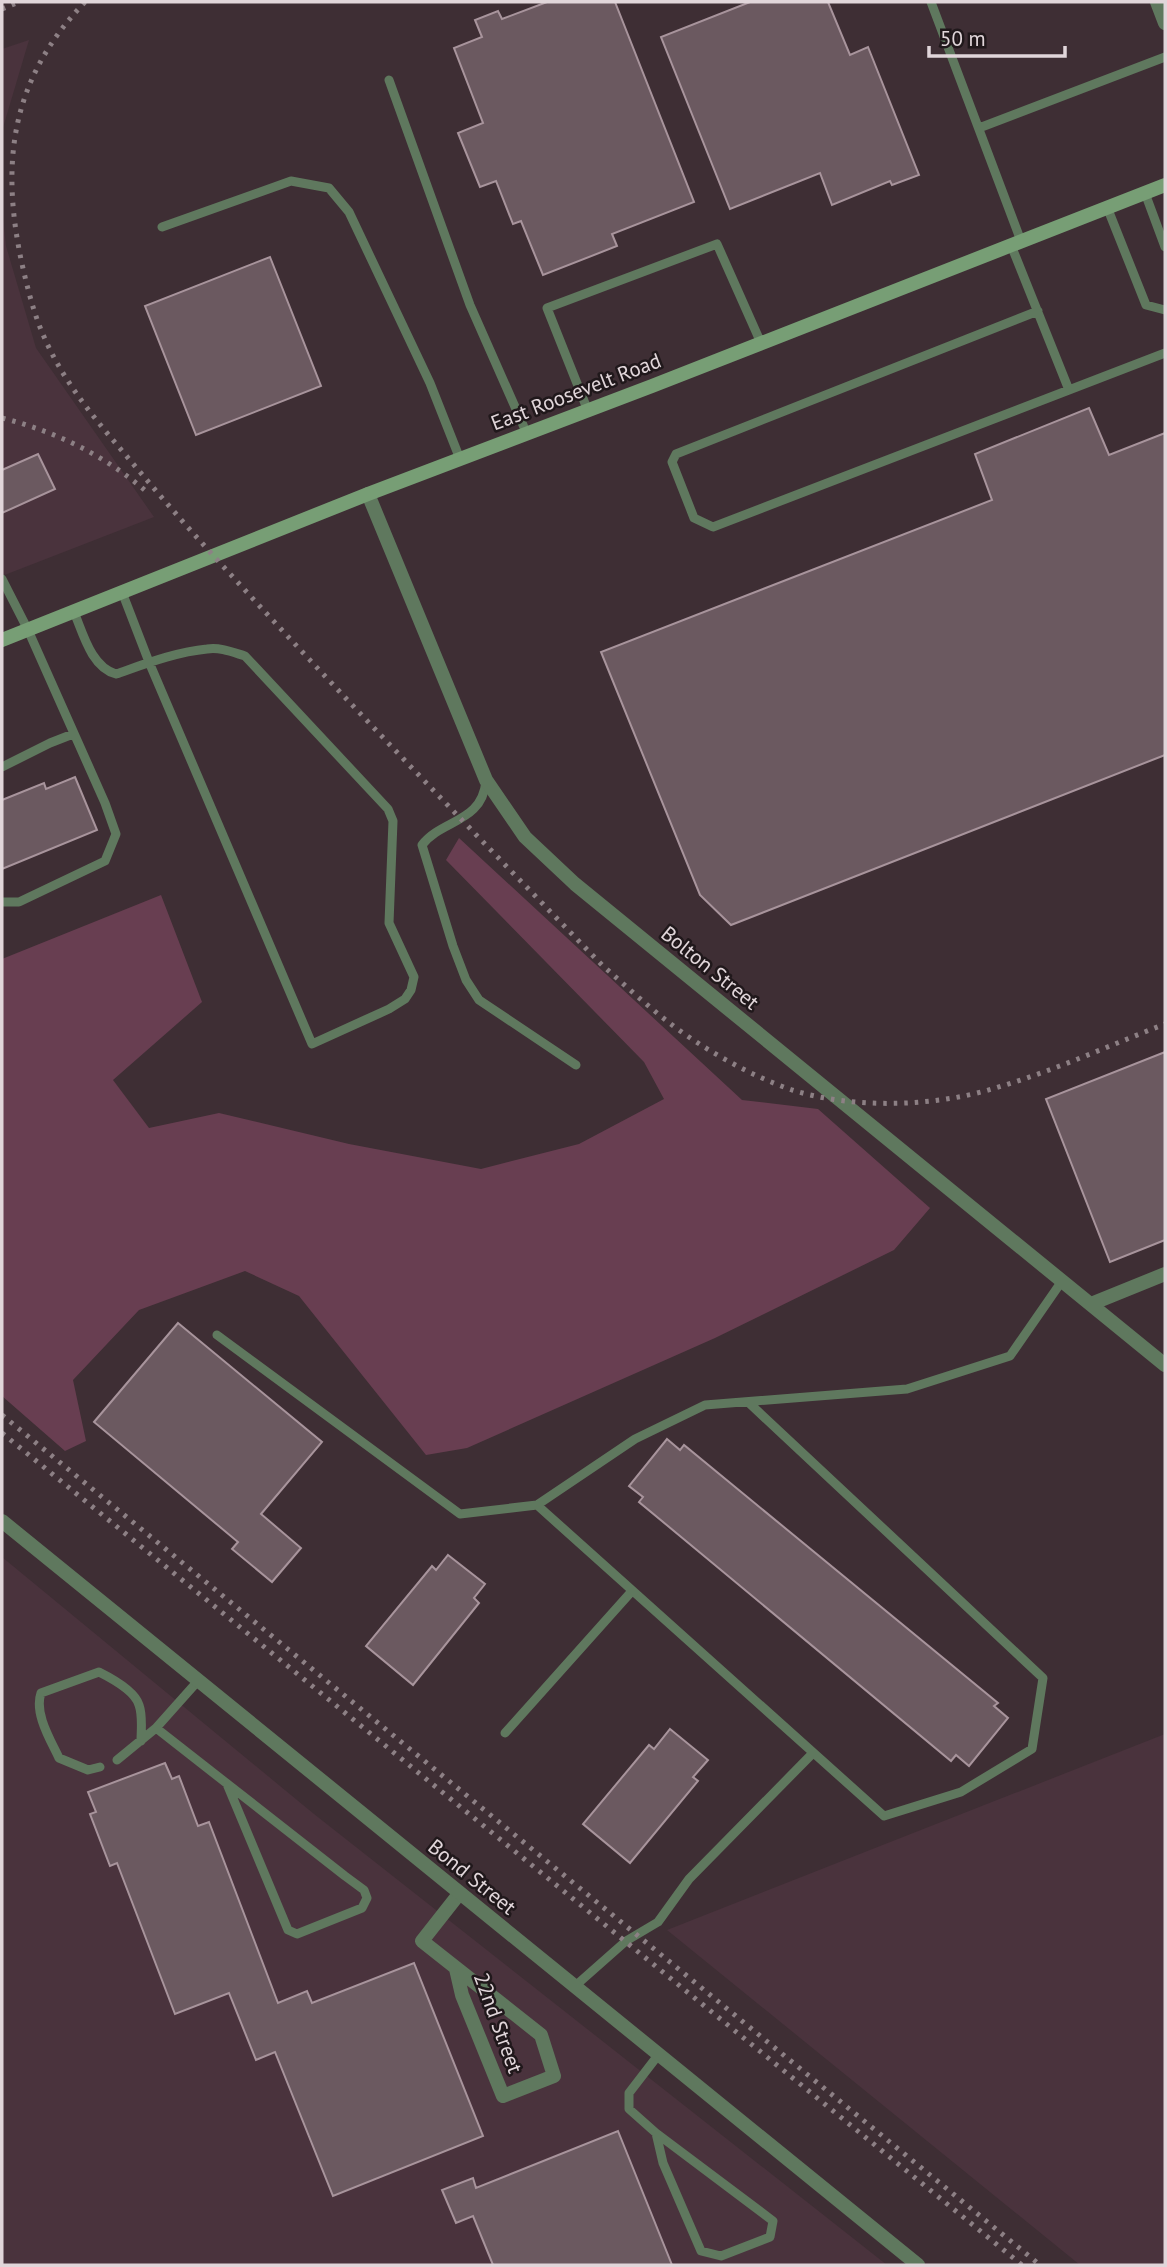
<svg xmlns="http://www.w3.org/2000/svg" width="1167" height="2267" viewBox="0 0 1167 2267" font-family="'PT Sans',sans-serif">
	<rect width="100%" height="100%" fill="#3e2e34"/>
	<path fill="#4a333d" d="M29,40L2,131V49Z
		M2,210L6,246L36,348L154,517L2,576Z
		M2,1557L314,1814L887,2265H2Z
		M1165,1734V2265H1080L667,1930Z"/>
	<path fill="#683e51" d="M459,838L742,1100L818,1109L930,1208L894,1250L715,1338L467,1448L426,1455L299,1296L245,1271L139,1310L73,1380L86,1441L65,1451L2,1396V959L161,895L202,1002L113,1080L149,1128L219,1113L349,1144L481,1169L579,1144L664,1099L644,1062L446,860Z"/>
	<path fill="#6b5960" stroke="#a8949c" stroke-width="2" d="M547,2H615L694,202L612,234L617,246L543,275L521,221L513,224L496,181L480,187L458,133L483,123L454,48L482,37L475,20L498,11L502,19Z
		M750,2H828L850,55L868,47L919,175L892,185L890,181L832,205L820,173L730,209L661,37Z
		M270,257L321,386L196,435L145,306Z
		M1089,408L1109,455L1165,433V755L731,925L700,895L601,652L992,500L975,454Z
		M38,454L55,489L2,513V470Z
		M75,777L97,830L2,869V800L44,783L46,789Z
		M1165,1052V1240L1110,1262L1046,1099Z
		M178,1323L322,1442L261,1514L301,1548L272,1582L232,1549L238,1542L94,1422Z
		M667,1439L680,1450L684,1445L998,1703L994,1706L1008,1718L969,1766L956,1755L951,1761L639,1502L643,1497L629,1486Z
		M448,1555L485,1584L474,1598L479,1603L413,1685L366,1646L432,1566L436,1570Z
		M670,1729L708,1760L693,1777L698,1781L630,1863L583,1824L649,1745L654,1749Z
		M165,1763L172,1779L179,1776L198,1826L209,1822L278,2003L307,1991L312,2003L414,1963L483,2136L333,2196L275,2052L256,2060L229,1993L175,2014L117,1863L110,1866L90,1814L96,1812L88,1792Z
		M618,2131L672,2265H493L473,2216L456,2223L442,2190L473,2178L476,2188Z"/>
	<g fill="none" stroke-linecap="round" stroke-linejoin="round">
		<path stroke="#5f785e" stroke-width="9" d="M931,2L1021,241
			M389,80L470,305L527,434
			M979,128L1165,57
			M1145,193L1165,247
			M1107,207L1146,305L1165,310
			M162,227L291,181L329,188L349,212L430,383L460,459
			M1011,245L1069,390
			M1038,311L676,454L672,462L694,518L713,527L1165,353
			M588,411L547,308L717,244L761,343
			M2,579L28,630L105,803L116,834L105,861L19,902H2
			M74,612C83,633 91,667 116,674C145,664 176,652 207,649C220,647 232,652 245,656L388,809L393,821L389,923L414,977L411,990L405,999L389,1009L312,1044L149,662L122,592
			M2,767L50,743L73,734
			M486,781C482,823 442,819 422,845L453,946L466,980L479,1000L576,1065
			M217,1335L460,1514L537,1505
			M748,1402L1043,1678L1032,1749L961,1792L884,1816L537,1505L635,1439L705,1405L907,1389L1010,1356L1062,1281
			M197,1682L156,1728L345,1876L364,1890L367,1898L362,1908L297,1934L288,1930L227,1784
			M505,1733L632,1591
			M117,1760L156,1728
			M100,1767L88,1770L59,1758C50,1739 34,1713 41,1693L99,1672C111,1678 135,1691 139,1705C143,1716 141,1730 141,1741
			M574,1987L626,1941L658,1922L689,1879L813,1753
			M656,2133L663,2163L701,2251L721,2256L770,2237L773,2221L656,2133L629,2109V2093L659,2054"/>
		<path stroke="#5f785e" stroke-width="14" d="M1157,2L1165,23
			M368,494L486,780L525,837L575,884L1165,1365
			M1091,1304L1165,1274
			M456,1969L462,1995L503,2096L554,2076L541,2035L422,1941L459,1894"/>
		<path stroke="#5f785e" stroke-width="14" d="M2,1521L918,2265"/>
		<path stroke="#779e75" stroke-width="14" d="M2,640L368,494L652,386L1165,185"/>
		<path stroke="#8d8085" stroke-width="5" stroke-dasharray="3.5 7" stroke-linecap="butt" d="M85,2C11,79 0,162 22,264C28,290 34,315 45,339C64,382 94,418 124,453C159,495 195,536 232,576C353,708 478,837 603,966C624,984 645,1004 667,1021C701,1048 751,1076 792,1090C853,1109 931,1107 992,1089C1051,1072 1108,1046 1165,1024
			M2,9L19,2
			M2,418C57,432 104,455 147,492
			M2,1415L1040,2265
			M2,1433L1022,2265"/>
	</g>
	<g text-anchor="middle" stroke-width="5" stroke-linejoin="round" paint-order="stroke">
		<g font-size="21" fill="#e1d6da" stroke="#20181b">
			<text transform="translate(576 392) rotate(-21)" y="7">East Roosevelt Road</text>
			<text transform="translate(710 968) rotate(39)" y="7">Bolton Street</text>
			<text transform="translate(472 1877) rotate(39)" y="7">Bond Street</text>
			<text transform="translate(498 2023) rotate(70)" y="7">22nd Street</text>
		</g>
	</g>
	<rect width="1167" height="2267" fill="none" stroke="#e1d6da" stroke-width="7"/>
	<path d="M929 46v10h136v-10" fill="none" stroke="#e1d6da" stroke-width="3.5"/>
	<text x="940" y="46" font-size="21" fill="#e1d6da" stroke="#20181b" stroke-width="5" paint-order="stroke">50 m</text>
</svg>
